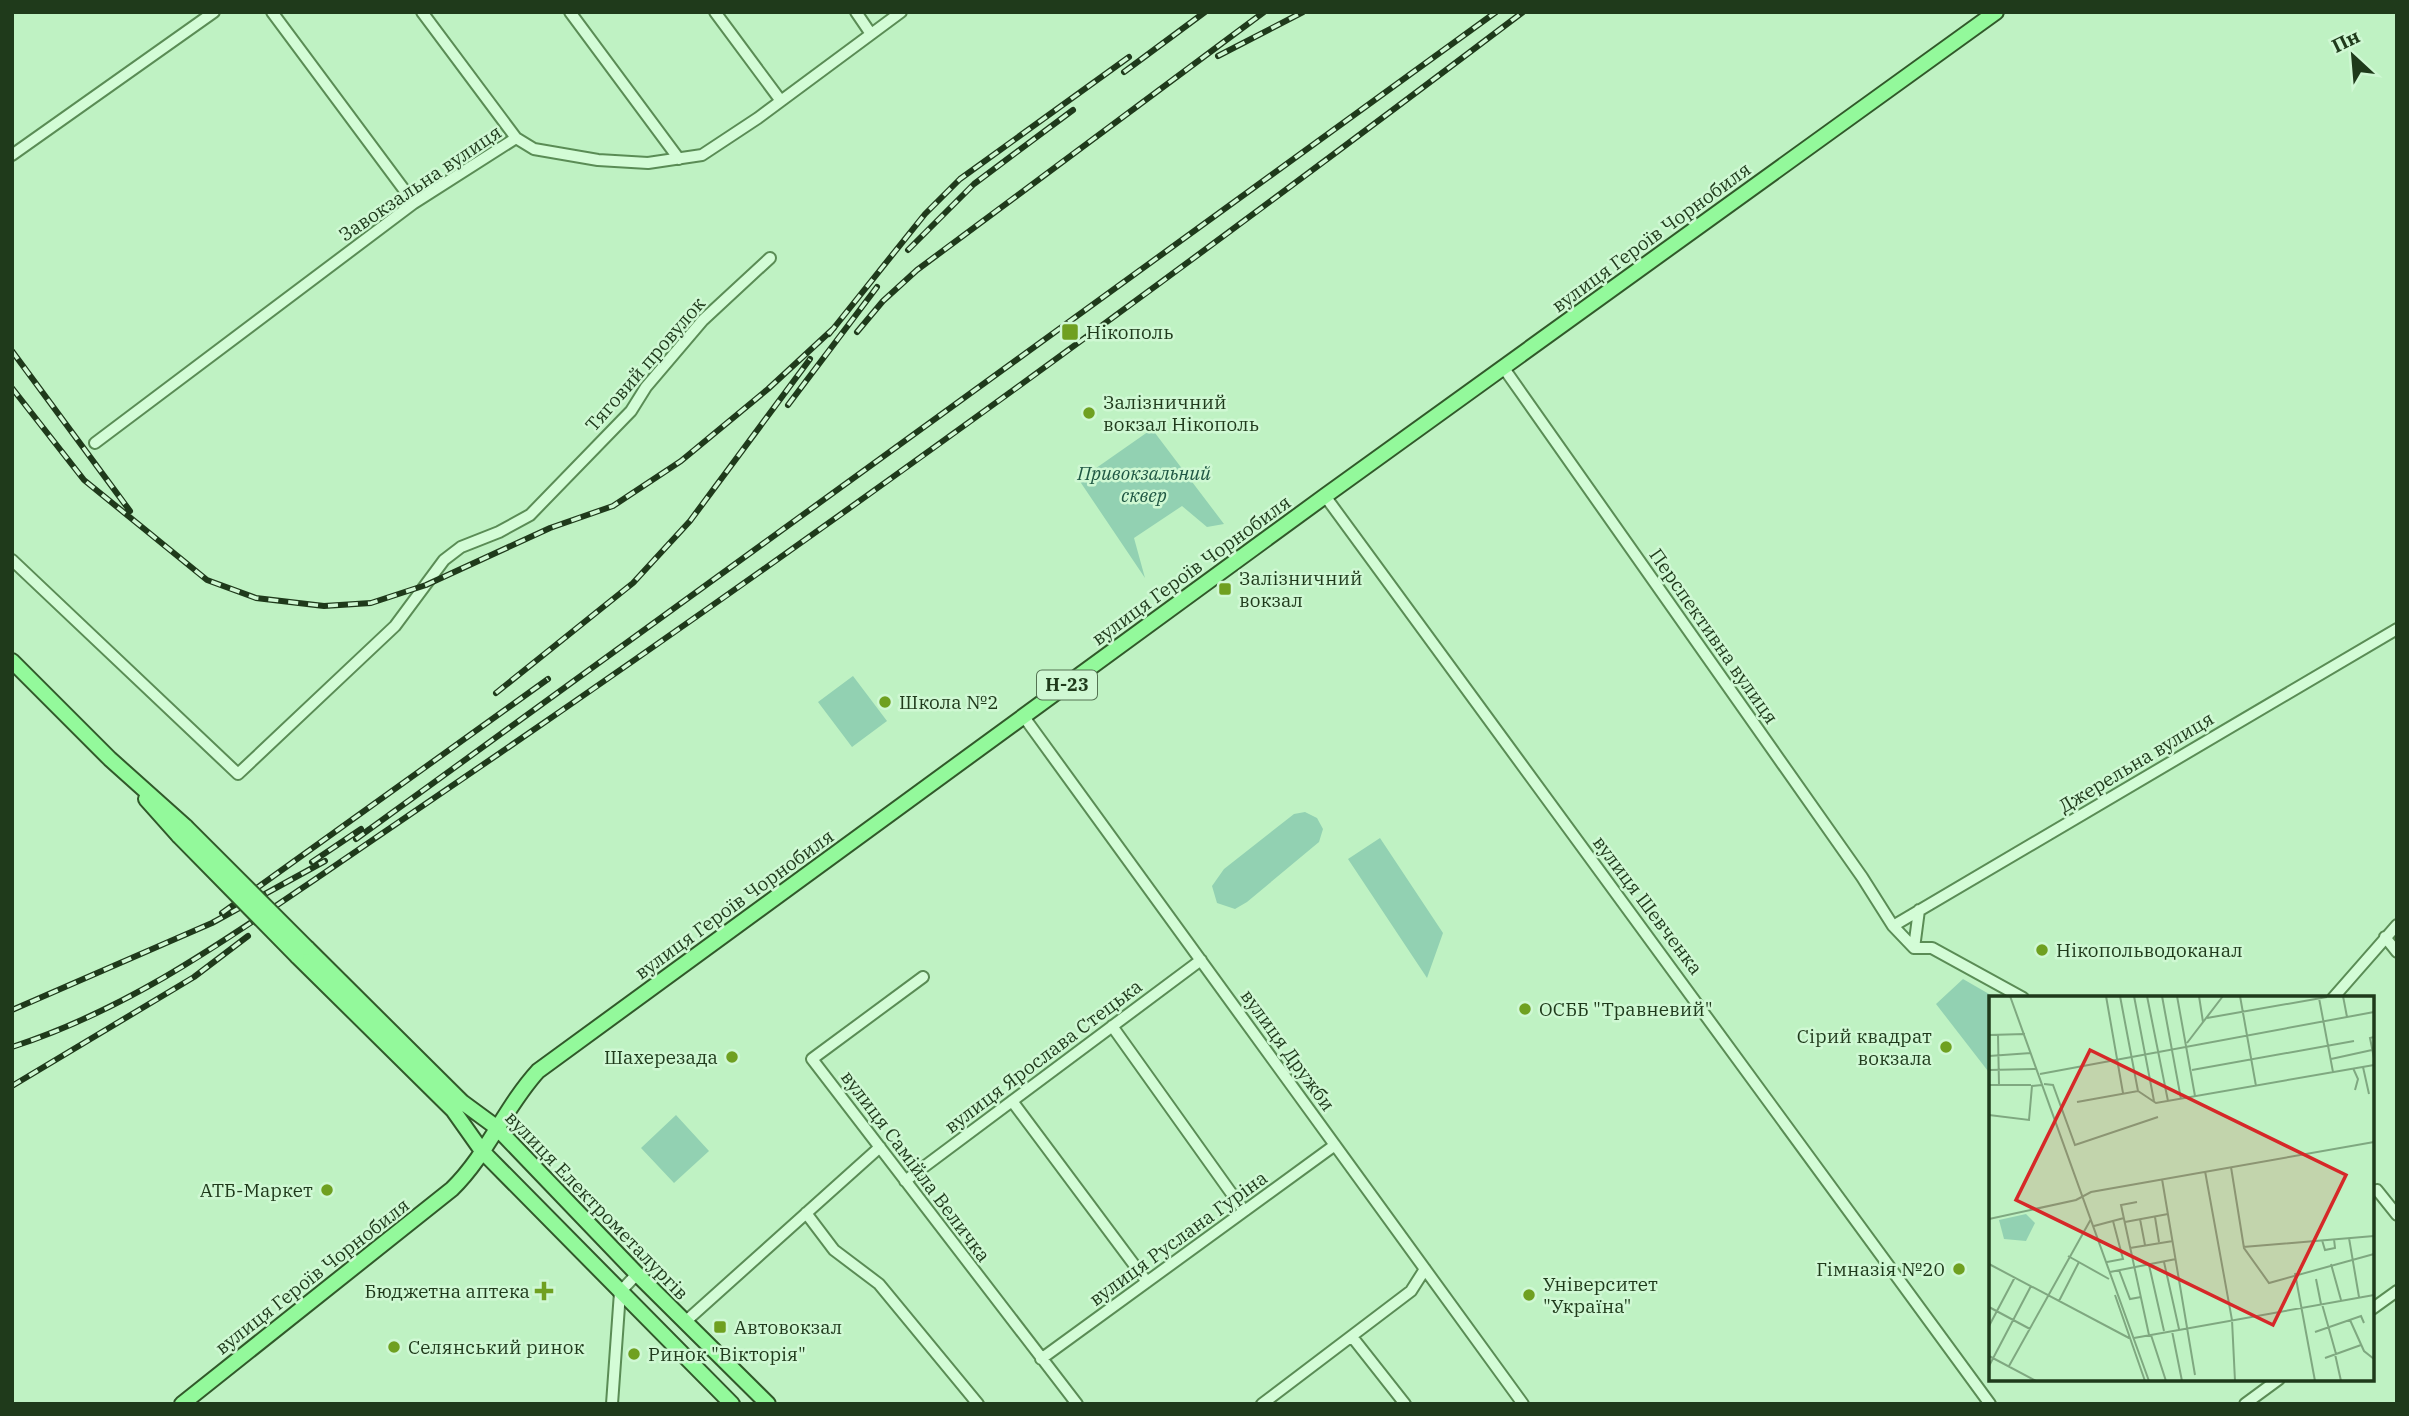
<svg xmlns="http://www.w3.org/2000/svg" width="2409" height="1416" viewBox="0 0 2409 1416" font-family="'IBM Plex Serif',serif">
	<rect width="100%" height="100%" fill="#bff2c3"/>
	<path fill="#92d1b2" d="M1152,429L1224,524L1207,527L1182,506L1134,538L1145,578L1079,480Z
		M853,676L887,721L852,747L818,702Z
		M1305,812L1317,818L1323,829L1319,842L1247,902L1235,909L1217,903L1212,886L1224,869L1294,814Z
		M1380,838L1443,933L1427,978L1348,859Z
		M1963,979L1996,998H1991V1075L1936,1004Z
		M676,1115L709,1151L674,1183L641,1148Z"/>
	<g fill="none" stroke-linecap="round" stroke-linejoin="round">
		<defs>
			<path id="minor" d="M272,12L414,203
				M422,12L516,138
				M570,12L679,159
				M715,12L781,101
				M856,12L871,34
				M12,155L214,12
				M1503,367L1862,877L1893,926L1914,948H1932L2023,998
				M95,443L414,203L516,138L534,149L598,160L648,163L702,155L758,118L901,12
				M1325,496L1990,1404
				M12,560L238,774L395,626L444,560L461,547L499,532L530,515L631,411L646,387L703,320L770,258
				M1024,717L1523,1404
				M1893,926L2397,629
				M2385,937L2397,952
				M1914,948L1919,910
				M923,977L812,1059L1077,1404
				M2333,998L2397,925
				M1112,1026L1244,1211
				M1012,1101L1147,1282
				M905,1181L1201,960
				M2377,1190L2397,1215
				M806,1213L834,1250L879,1284L978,1404
				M2372,1309L2397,1291
				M685,1322L880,1147
				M1353,1338L1405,1404
				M1041,1359L1335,1145
				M612,1404L620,1292L637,1274
				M1262,1404L1411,1291L1425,1269
				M2245,1404L2279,1379"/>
			<path id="major" d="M12,661L110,759L186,827
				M146,799L179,836
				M307,948L462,1102L496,1127L637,1274L768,1404
				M297,956L453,1110L482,1151L732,1404
				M182,1404L452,1189C487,1155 505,1107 538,1071L1325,496L1996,12"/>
		</defs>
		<use href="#minor" stroke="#5a8c55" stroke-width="14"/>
		<use href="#major" stroke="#31592a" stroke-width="18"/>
		<use href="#minor" stroke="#d3fcd6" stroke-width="10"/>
		<use href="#major" stroke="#93f99b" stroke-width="14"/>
		<defs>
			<path id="rail" d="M1218,56L1303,12
				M1124,72L1205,12
				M908,250L974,184L1073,110
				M857,332L883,301L917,270L1264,12
				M829,334L925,214L960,179L1129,57
				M12,351L130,511
				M12,388L84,480L207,580L256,598L324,606L371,603L426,585L550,528L613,506L681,461L768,389L834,328
				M788,405L877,287
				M496,693L633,583L690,521L810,359
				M356,839L1496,12
				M312,862L361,829
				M222,913L548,679
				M12,1010L212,923L325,861
				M12,1047C126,1010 220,944 317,878C378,836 439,795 500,753C847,515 1187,266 1523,12
				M12,1086L194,977L248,936"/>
		</defs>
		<use href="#rail" stroke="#1f3a1b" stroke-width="6"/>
		<use href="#rail" stroke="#cff8d3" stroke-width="3.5" stroke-dasharray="10" stroke-linecap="butt"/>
		<defs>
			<path id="major-bridge" d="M186,827L307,948
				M179,836L297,956"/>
		</defs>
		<use href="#major-bridge" stroke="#31592a" stroke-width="18" stroke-linecap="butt"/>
		<use href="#major-bridge" stroke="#93f99b" stroke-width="14"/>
	</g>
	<g fill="#6fa020" stroke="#cff8d3" stroke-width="2.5">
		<rect x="1061" y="323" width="18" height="18" rx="3.5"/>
		<circle cx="1089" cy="413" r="7"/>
		<rect x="1218" y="582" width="14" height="14" rx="3.5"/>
		<circle cx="885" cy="702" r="7"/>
		<circle cx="2042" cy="950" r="7"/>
		<circle cx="1525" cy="1009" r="7"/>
		<circle cx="1946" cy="1047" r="7"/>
		<circle cx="732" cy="1057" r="7"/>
		<circle cx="327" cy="1190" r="7"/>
		<circle cx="1959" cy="1269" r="7"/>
		<path d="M540.5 1280.5h7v7h7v7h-7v7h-7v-7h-7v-7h7z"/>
		<circle cx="1529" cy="1295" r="7"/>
		<rect x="713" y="1320" width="14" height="14" rx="3.5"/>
		<circle cx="394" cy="1347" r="7"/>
		<circle cx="634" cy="1354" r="7"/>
	</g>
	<g text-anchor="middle" stroke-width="5" stroke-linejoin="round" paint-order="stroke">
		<rect fill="#cff8d3" stroke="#547352" stroke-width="2" x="1037" y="670.5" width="60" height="29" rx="5"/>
		<g font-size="18" font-weight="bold" fill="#1f3a1b">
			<text x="1067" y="691">Н-23</text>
		</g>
		<g font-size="19" fill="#1f3a1b" stroke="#cff8d3">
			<text transform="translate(420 183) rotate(-34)" y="7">Завокзальна вулиця</text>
			<text transform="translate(1651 237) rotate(-36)" y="7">вулиця Героїв Чорнобиля</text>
			<text transform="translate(645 364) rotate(-49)" y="7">Тяговий провулок</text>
			<text transform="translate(1191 570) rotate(-36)" y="7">вулиця Героїв Чорнобиля</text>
			<text transform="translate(1714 636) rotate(55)" y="7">Перспективна вулиця</text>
			<text transform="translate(2136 762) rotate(-31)" y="7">Джерельна вулиця</text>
			<text transform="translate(734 904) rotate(-36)" y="7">вулиця Героїв Чорнобиля</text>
			<text transform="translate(1648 905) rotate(53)" y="7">вулиця Шевченка</text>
			<text transform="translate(1288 1050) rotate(54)" y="7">вулиця Дружби</text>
			<text transform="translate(1043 1056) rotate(-37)" y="7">вулиця Ярослава Стецька</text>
			<text transform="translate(916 1166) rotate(53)" y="7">вулиця Самійла Величка</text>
			<text transform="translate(597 1205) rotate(46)" y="7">вулиця Електрометалургів</text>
			<text transform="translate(1178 1238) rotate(-36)" y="7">вулиця Руслана Гуріна</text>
			<text transform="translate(312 1276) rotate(-38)" y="7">вулиця Героїв Чорнобиля</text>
		</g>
		<g font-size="19" fill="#1f3a1b" stroke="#cff8d3" text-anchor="start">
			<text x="1086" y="339">Нікополь</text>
			<text x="1103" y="409">Залізничний<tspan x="1103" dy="22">вокзал Нікополь</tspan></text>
			<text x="1239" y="585">Залізничний<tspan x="1239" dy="22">вокзал</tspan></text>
			<text x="899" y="709">Школа №2</text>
			<text x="2056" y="957">Нікопольводоканал</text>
			<text x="1539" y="1016">ОСББ "Травневий"</text>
			<text x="1932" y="1043" text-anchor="end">Сірий квадрат<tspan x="1932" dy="22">вокзала</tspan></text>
			<text x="718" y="1064" text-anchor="end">Шахерезада</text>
			<text x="313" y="1197" text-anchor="end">АТБ-Маркет</text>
			<text x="1945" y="1276" text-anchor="end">Гімназія №20</text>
			<text x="1543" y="1291">Університет<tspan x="1543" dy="22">"Україна"</tspan></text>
			<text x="530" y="1298" text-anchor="end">Бюджетна аптека</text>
			<text x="734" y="1334">Автовокзал</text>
			<text x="408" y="1354">Селянський ринок</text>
			<text x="648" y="1361">Ринок "Вікторія"</text>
		</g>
		<g font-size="19" font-style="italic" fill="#205844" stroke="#cff8d3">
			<text x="1144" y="480">Привокзальний<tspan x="1144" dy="22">сквер</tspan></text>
		</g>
	</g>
	<g transform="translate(1989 996)">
		<rect width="385" height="385" fill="#bff2c3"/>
		<path d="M37,218L46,227L37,245L15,243L10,224Z" fill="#92d1b2"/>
		<path fill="none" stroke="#7fa880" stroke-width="2" d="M21,0L160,385M117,0L134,97M131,0L149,95M145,0L165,105M158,0L179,105M173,0L192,103M188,0L206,100M210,0L214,26M251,0L267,90M354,0L358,21M330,2L344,76M218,22L338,1M0,39L36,38M9,39L10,89M385,41L381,42L385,62M198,47L234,0M0,60L42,57M342,63L383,54M374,71L380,98M364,72L369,83L366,94M0,74L47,73M203,74L365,45M51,78L385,16M55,88L64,89L86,149L169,121M0,89H42M88,106L149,95L167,107L385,69M0,119L40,124L43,90L53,89M242,171L255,252L280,287L385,258M216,175L243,324L246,385M173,183L206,379M148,206L132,209L160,339M166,221L170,246M0,223L87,204L102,196L385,146M151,223L156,249M136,226L179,218M105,230L135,222M360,242L370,301M333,244L336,254L346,252L345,243M254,251L385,240M141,252L184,245M79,260L120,283M118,266L134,263L124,225M175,266L190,333M0,268L140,342M342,268L352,304M160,269L175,335M130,274L141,303L152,301M121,276L187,263M306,277L326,385M327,283L332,308M126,299L156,385M70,305L90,266M333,308L347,358M0,311L41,333M361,324L375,355L385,363M0,330L26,281M183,335L193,385M326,336L372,320L375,327M162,339L177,385M145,342L385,299M346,358L352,385M0,360L47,385M336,362L372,349M0,370L42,290M20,370L102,223"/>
		<path fill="#d62828" fill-opacity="0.15" stroke="#d62828" stroke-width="3.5" d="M101,54L357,179L284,329L27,204Z"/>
		<rect width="385" height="385" fill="none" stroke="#1f3a1b" stroke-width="3.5"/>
	</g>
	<rect width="2409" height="1416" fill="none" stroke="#1f3a1b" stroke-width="28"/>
	<g transform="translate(2353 56) rotate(334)" stroke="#cff8d3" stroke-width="5" paint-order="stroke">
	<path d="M0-5L12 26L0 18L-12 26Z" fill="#1f3a1b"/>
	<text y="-10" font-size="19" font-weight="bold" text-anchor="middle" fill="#1f3a1b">Пн</text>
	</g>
</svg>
